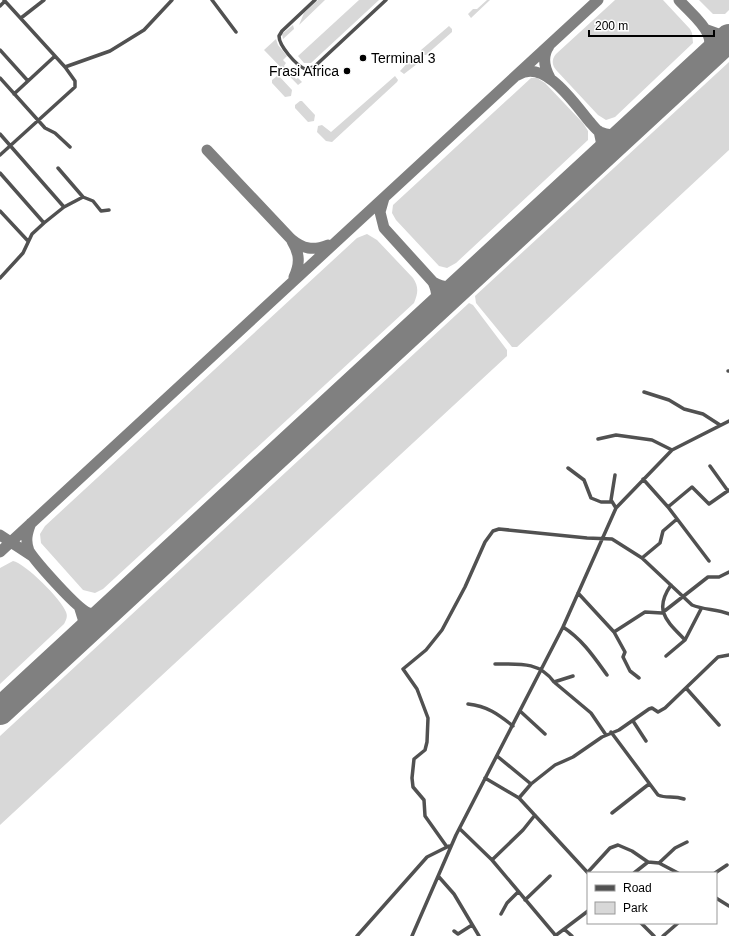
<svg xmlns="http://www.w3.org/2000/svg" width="729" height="936" viewBox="0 0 729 936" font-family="Helvetica,sans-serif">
	<rect width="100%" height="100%" fill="#fff"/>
	<path fill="#d8d8d8" d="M318,0H325L299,25L304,13Z
		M359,0H379L311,63H304L298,56Z
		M487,0H490L471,18L468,14L473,9H477Z
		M615,0H663L690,29L692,33L693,43L615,117L606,120L598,115L557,71C552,66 551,60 556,54Z
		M699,0H729V10L725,14H713Z
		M293,25L294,29L283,39L282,34Z
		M449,26L452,29V32L426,55H421V50Z
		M276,39L278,45L287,56L283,60L286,63L284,66L296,79L298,78L302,82L298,85L264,50Z
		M412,58L416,59L417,64L404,74L400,71Z
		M729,62V150L517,347H512L476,303L475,296Z
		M277,76H279L292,90L291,96L285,97L272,83V80Z
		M395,76L398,80L397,82L332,142L326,141L317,132L318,126L322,125L331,132Z
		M531,78H537L545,83L583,123L588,131V140L456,263L447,268L439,266L396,220L392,213L393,205Z
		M300,101H302L315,115L314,121L308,122L295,108V105Z
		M367,234L377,240L413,278C419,287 418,293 414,303L103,589L95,593L83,590L41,543L40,534L45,526L357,238Z
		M469,303L473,305L507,350V356L0,825V736Z
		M13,561C25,563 62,600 66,612C68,617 66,620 64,624L0,684V568Z"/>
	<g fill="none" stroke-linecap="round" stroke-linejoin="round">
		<path stroke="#808080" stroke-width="11" d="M679,0C696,19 723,36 703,63
			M707,30L721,35L729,34
			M549,46C542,56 544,67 550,78
			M518,75C544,58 574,103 589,121C592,124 596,130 600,132C610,137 619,135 629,130
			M207,150L291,239C303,249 313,251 328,245
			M597,160L602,145L599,131
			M384,198L380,212L384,228L433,282C438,293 438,301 432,312
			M292,241C300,254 300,264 294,277
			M433,282C445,289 454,288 466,281
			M31,523C27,533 25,541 29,551C36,562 78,610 89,613C99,616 106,612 114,606
			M0,535L32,556
			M0,552L598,0
			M79,638L84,622L80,609"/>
		<path stroke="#808080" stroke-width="28" d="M0,711L729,38"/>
		<path stroke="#515151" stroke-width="3.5" d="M4,0L65,67L110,51L144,30L172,0
			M212,0L236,32
			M315,0L282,31L279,36C279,46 296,65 305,69L314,67L386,0
			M0,6L5,1
			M21,18L44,0
			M0,50L28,81
			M0,78L45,128L55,133L70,147
			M14,94L55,56
			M0,134L64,207
			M0,155L75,87V81L65,67
			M58,168L83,197
			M0,173L44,223
			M0,211L28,241
			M0,278L23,253L32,234L44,223L64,207L83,197L93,201L101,211L109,210
			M728,371H729
			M644,392L669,400L684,409L703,414L720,425
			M598,439L616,435L652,440L672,450
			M710,466L728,491
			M568,468L584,480L591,498L601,502H611
			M615,475L611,500L616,508
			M643,479L668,507L709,561
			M668,507L692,487L709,504L729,490
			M642,558L660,543L663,531L677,519
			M671,585C653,611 667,621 685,640
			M578,593L614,632L645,612L662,613L708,577H719L729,572
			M563,627C582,639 594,657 607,675
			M614,632L625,652L623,657L630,671L639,678
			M666,656L685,640L701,609
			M495,664C518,664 539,661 554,682L573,676
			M554,682L591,713L606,735
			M686,688L719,725
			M468,704C487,706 498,714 513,726
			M520,711L545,734
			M633,721L646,741
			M611,732L658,795C667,799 673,795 684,799
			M497,756L531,784
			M485,778L519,798L588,873
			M519,798L531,784L555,765L573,757L602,737L619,730L649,709L652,708L658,712L665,708L718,657L729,655
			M612,813L649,784
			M460,829L492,860L556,936
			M447,847L425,816L424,800L413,787L412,778L414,759L425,750L427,742L428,718L417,689L403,669L426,650L442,630L465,587L485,542L493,531L499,529L587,538L612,539L642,558L692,605C704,610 717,609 729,614
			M492,860L523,830L535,815
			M659,863L675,848L687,842
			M588,872L610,848L618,845L632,851L648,862L659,863L678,873
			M634,873L648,862
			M715,873L727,865
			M439,877L454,894L479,936
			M716,898L729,906
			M525,900L550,876
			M501,914L507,903L518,892
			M641,923L654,936
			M564,929L572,936
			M454,931L458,934L472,925
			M357,936L427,857L449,846
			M412,936L456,835L563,627L616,508L672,450L729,421
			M555,936L588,911
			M663,936L678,923"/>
	</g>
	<g fill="#000" stroke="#fff" stroke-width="1.5">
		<circle cx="363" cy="58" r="4"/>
		<circle cx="347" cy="71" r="4"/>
	</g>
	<g text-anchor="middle" stroke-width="3" stroke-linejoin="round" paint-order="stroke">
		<g font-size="14" fill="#000" stroke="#fff" text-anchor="start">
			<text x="371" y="63">Terminal 3</text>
			<text x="339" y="76" text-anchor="end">Frasi Africa</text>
		</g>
	</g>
	<rect x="587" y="872" width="130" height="52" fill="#ffffff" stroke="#999999"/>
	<rect x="595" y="885" width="20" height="6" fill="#515151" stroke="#999999"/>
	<text x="623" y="892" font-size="12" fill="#000000">Road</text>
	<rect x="595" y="902" width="20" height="12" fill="#d8d8d8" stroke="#999999"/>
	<text x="623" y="912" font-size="12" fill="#000000">Park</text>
	<path d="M589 30v6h125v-6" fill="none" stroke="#000000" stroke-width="2"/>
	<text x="595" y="30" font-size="12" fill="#000000" stroke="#ffffff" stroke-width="3" paint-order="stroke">200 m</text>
</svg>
